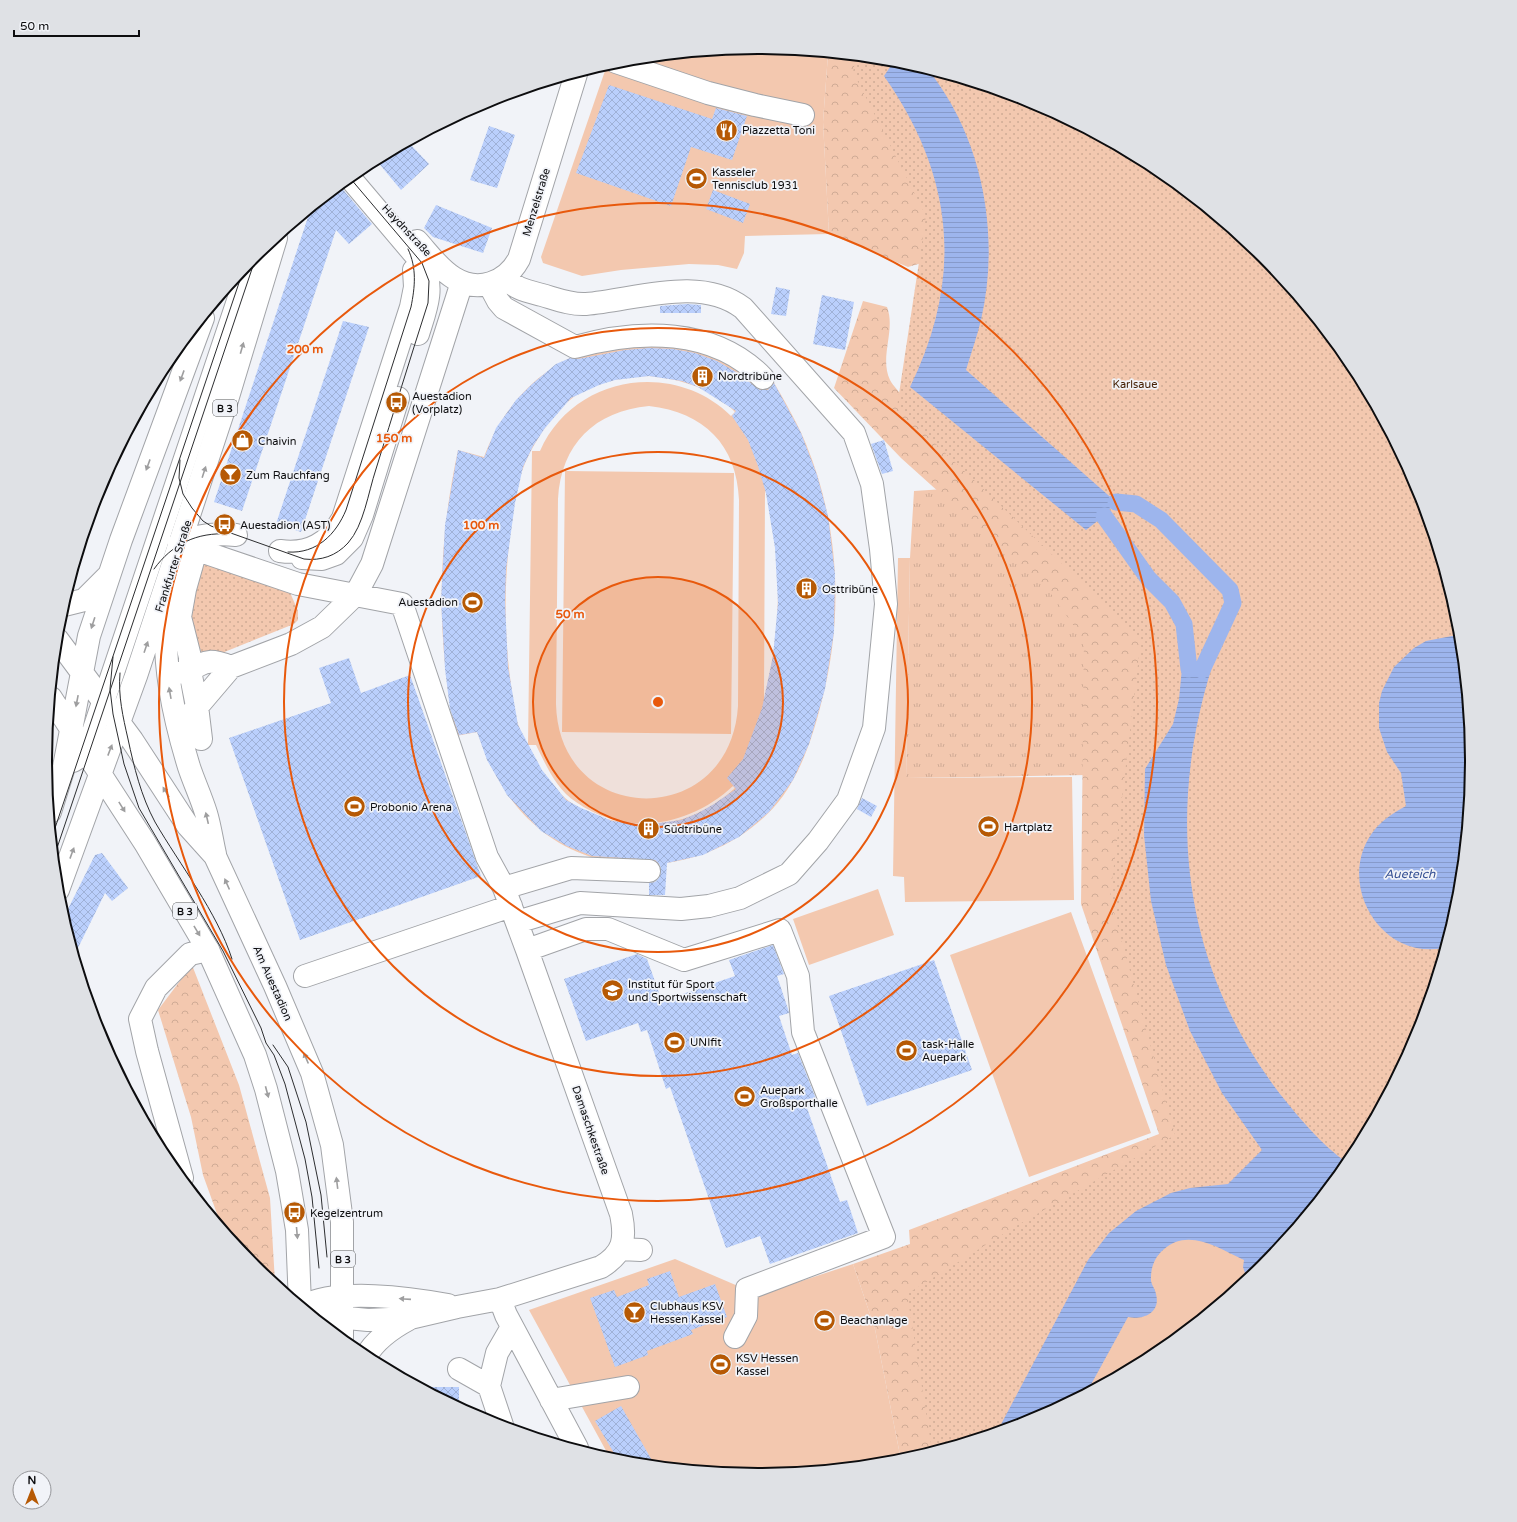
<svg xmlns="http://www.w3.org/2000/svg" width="1517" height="1522" viewBox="0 0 1517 1522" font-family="'Varela Round',sans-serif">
	<defs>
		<pattern id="grass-tufts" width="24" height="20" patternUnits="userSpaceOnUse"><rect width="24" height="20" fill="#f3c8af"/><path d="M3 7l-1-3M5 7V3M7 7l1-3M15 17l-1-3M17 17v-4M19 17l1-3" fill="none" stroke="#cfab95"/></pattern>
		<pattern id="forest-crowns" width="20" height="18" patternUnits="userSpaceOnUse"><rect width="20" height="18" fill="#f3c8af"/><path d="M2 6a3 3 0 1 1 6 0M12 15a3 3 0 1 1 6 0" fill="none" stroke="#cfab95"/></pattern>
		<pattern id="park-dots" width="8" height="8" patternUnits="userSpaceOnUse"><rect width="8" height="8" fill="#f3c8af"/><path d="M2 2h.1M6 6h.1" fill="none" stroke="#cfab95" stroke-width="1.8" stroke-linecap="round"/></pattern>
		<pattern id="water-rules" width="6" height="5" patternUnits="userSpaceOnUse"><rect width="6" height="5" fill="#9db5ed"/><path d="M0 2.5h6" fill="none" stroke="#869aca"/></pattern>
		<pattern id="building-cross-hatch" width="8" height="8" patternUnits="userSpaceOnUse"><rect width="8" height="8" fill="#bacffc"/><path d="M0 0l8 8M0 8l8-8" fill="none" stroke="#9fb1d7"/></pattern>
	</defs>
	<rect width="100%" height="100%" fill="#f1f3f8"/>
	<path fill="url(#grass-tufts)" d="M944,489L1067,594L1094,648L1087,775L906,778L910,558L914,491Z"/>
	<path fill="url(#forest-crowns)" d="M828,54L876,59L930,197L932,260L908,267L829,234L823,122Z
		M1263,257L1352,365L1418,488L1222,1093L995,1431L901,1460L875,1329L853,1264L910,1244L909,1230L1159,1134L1081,904L1084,640L1049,591L901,458L834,388L863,301L887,307C896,330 879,357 890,380C896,391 916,409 925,419Z
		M192,965L239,1085L270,1198L275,1282L254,1265L221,1225L203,1175L191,1117L158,1010Z"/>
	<path fill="url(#park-dots)" d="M856,57L898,61L1032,102L1155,168L1263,257L1352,365L1418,488L1458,622L1472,761L1458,900L1418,1034L1352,1158L1263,1266L1155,1354L1031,1420L932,1450L907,1294L1016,1226L1175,1135L1110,898L1141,639L897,407L926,216L853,72Z
		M196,550L286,583L298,611V620L294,624L217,655L202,654L187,616Z"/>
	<path fill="#f3c8af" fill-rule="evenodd" d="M759,48L828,54L823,122L829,234L745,236L744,253L737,269L718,265L689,264L621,270L582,276L543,263L541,257L607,65L620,61Z
		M628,341L708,351L766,387L773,381C785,402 797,422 806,444C840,526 844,619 821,704C813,736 802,769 783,796C729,869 615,889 542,831C508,804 492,772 477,732L456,736C436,637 437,548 458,450L484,457C502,409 537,368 587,351C600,346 615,345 628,341ZM649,376C680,379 713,388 735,412L731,416C673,359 573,376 540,451H532L528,745H536C546,765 556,789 576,802C627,838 690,826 733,786L735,788C710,812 674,827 639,824C616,823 589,816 570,802C547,784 529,753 519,727C514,714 513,699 511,685C503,628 504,571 513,514C515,498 518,480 524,466C533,444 551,415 570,400C591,382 623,377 649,376ZM649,406C704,412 737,445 739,500L738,706C730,831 559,828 556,704L558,499C561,444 595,411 649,406ZM765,490C784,557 781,632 764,700Z
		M565,471L734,473L731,734L562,732Z
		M898,558H910L906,778L1072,777L1074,900L905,902L904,877L893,876Z
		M878,889L894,935L809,965L793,919Z
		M1071,912L1151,1133L1029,1177L950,955Z
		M1182,1239L1199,1240L1244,1260L1243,1267L1247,1279L1155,1354L1088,1390L1128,1317L1141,1318L1155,1290C1141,1269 1162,1246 1182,1239Z
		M675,1259L759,1295L853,1264L875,1329L901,1460L758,1474L619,1461L610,1458L529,1310Z"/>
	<path fill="url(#water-rules)" d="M894,61L935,73L933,76C984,144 1000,238 981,320C977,337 971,353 966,370L1116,502L1104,516L1086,530L910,387C964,277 954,176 884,76Z
		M1452,636H1460L1472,761L1458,900L1444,948C1378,961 1333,878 1376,828C1385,818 1395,812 1406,806L1401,773L1387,752L1379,728V703L1382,691L1394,667L1414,648L1426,641Z
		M1182,668L1211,670C1165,819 1184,969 1280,1094C1300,1119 1321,1144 1347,1163L1263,1266L1247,1279L1243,1267L1244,1260C1218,1248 1188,1227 1163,1250C1155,1257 1151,1267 1151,1277C1150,1284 1155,1288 1156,1294C1161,1313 1143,1320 1128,1317L1088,1390L1031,1420L998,1430L1088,1260L1109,1233L1136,1211L1171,1193L1190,1188L1228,1184L1262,1150L1222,1093L1190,1031L1166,965L1151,901L1144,835L1145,769L1173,724L1179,699Z"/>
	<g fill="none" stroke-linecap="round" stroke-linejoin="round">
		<path stroke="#9db5ed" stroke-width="17" d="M1116,502L1136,504L1161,520L1230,590L1233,603L1202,670
			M1104,516L1148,578L1172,602L1184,624L1189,669"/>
	</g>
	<path fill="url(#building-cross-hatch)" fill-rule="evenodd" d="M609,85L712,119L716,108L747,116L732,160L691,147L671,206L576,173Z
		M489,126L515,135L497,188L470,180Z
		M409,143L429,164L401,190L376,160Z
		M340,186L372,224L349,244L336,230L242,511L214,502L310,211Z
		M713,190L750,204L743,223L706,209Z
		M436,205L492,228L483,253L433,237L424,228Z
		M776,287L790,290L786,316L771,314Z
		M822,295L854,302L845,350L813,344Z
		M687,304L701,305V313H660V306Z
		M343,321L369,327L301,532L276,524Z
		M649,348L673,349L695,353L717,361L736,372L760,390H768L774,383L801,433L817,475L828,516L835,574L834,632L825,689L809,744L793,780L769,812L739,837L703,855L667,863L665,895H649V883L655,882L659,878L661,872L660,865L655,860L592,856L567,846L541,831L507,795L487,760L477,732L459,735L450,709L445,669L441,601L445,525L458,450L484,458L496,428L516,400L531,385L556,364L570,358L578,359L625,350ZM649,376L682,381L698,387L736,411L732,416L748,440L758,466L766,493L775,548L778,603L773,656L762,708L743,759L727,778L736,789L714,804L698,813L681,820L645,825L612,821L581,808L566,800L542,770L518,725L508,667L505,602L506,569L515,503L523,467L533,446L545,428L571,398L599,385L615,380Z
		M884,440L893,471L882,474L871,444Z
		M349,658L361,693L410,675L481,876L300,940L229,738L331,703L319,668Z
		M862,798L877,806L871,817L857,809Z
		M102,853L128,888L112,901L105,893L75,954L64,917L95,855Z
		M773,945L784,974L777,976L788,1009L789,1013L779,1016L792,1055L798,1053L818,1104L807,1108L840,1202L847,1200L858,1233L770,1264L760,1236L726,1248L670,1087L666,1089L647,1030L641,1032L638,1023L586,1041L564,979L637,954L647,959L662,1001L735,976L729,960Z
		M934,960L972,1070L867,1106L829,996Z
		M670,1271L679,1297L715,1284L727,1317L691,1330L693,1334L647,1351L648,1355L615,1367L590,1298L614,1290L617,1297L649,1285L647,1279Z
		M423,1387H459V1406L451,1402Z
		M621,1406L654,1464L618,1460L595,1421Z"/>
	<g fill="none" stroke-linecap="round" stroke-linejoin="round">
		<defs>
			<path id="minor" d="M616,62L708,93L755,105L803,115
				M417,241C428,253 439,269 454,278C478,293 506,283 519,259L576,74
				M504,277C515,289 527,291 542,295C556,299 571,305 586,304C635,300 700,275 743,308L854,433L872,484L881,549L886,604L874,728L848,800L818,841L789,874L740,898L709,906L681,909L580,903L517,922
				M489,284L498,301L504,308L575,347C638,329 714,327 763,378
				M418,334C425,311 435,289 423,265
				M179,544C197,534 216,533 236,535
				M180,544L298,584L402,604L487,857L504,888L527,950L621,1214C626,1239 624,1253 601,1267L500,1299L457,1307L410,1318L368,1320L326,1316L309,1311
				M280,551C309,555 329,543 343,518L411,307L415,287L414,270L422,263L350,178
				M302,558L322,559L336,554L352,538L362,515L398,398
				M190,671V657L180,617L185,589L196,550
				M190,671C206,659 213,660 231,667
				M176,673L190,671L197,706L201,739
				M185,721L231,667L291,644L322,627L356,594L372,564L462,282
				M73,761L86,753L252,259
				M504,888L571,868L649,871
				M527,950L586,929H608L684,960L780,930L798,976L803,1032L884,1237L747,1289L746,1316L735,1337
				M305,976L511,906
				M182,1178L147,1051L140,1019L156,988L190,954L208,950
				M620,1249L641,1250
				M500,1299L506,1315L577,1448
				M303,1306C338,1288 410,1298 448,1305
				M366,1356C376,1339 392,1328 409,1319
				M459,1369L489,1386
				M551,1400L628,1387
				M502,1425L489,1386L497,1353L512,1327"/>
			<path id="major" d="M64,605L84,600L107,577
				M167,608C162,662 173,715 189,767C194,782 201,797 206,813C210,826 212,841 215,854
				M57,639L132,740L188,826L215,856L275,986L312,1073L332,1145L342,1222V1338
				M51,698L145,843L208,950L255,1055L266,1089L287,1171L297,1230L300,1304
				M50,812L64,767L89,636L121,540L203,318
				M58,890L136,676L227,400L276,238"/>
		</defs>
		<use href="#minor" stroke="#a2a4a8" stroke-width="24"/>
		<use href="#major" stroke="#a2a4a8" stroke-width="24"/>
		<use href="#minor" stroke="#fff" stroke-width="22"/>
		<use href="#major" stroke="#fff" stroke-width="22"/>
		<path stroke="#2d2e30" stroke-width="1" d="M180,460L179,478L183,494L192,508L203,521L211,526L304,559C321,561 336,556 348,543C364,525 368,493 376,469C393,414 410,359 428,303L429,281L422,263L350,178
			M288,552C317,554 336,534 346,510L411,307C415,287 417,268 408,249
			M154,569C172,544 197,532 228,534
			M113,657L110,689L113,714L124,764L139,808L223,951L261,1028L266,1043L274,1055L285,1084L305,1159L312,1197L319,1268
			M120,673C118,696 123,717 128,739C134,767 141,796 155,822C180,865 217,912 232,959
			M52,837L244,268
			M54,857L257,254
			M273,1045L288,1067L306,1122L321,1195L327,1257"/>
	</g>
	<defs><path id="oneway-solid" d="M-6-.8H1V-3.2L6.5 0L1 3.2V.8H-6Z"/></defs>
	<g fill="#9e9e9f">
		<use href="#oneway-solid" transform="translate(242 348) rotate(-74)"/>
		<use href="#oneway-solid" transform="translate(182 376) rotate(110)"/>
		<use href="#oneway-solid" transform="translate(148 465) rotate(110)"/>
		<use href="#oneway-solid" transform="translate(204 472) rotate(-72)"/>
		<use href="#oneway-solid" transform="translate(93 623) rotate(108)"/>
		<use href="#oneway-solid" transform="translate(146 647) rotate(-71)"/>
		<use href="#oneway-solid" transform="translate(170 693) rotate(-100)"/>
		<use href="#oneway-solid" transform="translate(77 701) rotate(101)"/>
		<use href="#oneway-solid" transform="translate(110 750) rotate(-69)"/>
		<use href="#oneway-solid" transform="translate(166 792) rotate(-122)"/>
		<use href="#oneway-solid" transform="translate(122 807) rotate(58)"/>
		<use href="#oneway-solid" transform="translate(207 818) rotate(-103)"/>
		<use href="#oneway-solid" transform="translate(72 853) rotate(-70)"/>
		<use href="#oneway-solid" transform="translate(227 884) rotate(-114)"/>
		<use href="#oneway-solid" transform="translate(197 931) rotate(59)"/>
		<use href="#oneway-solid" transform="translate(306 1058) rotate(-113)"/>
		<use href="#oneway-solid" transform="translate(267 1092) rotate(75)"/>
		<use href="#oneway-solid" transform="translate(337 1183) rotate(-97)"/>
		<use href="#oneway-solid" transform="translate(297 1233) rotate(85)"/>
		<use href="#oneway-solid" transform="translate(405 1299) rotate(-176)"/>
	</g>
	<circle cx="658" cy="702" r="125" fill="#e8590c" fill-opacity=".12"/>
	<g fill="none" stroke="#e8590c" stroke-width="2">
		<circle cx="658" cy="702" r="125"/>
		<circle cx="658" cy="702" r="250"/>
		<circle cx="658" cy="702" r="374"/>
		<circle cx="658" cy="702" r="499"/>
	</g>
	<defs>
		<symbol id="restaurant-disc" viewBox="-11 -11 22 22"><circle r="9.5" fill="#b65904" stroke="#f1f3f8"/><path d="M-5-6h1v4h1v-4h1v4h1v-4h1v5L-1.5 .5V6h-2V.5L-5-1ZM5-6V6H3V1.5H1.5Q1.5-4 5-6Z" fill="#fff"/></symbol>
		<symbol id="stadium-disc" viewBox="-11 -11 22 22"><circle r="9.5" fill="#b65904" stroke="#f1f3f8"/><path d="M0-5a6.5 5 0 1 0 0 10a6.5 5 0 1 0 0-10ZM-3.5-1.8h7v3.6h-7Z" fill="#fff"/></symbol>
		<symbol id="building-disc" viewBox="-11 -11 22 22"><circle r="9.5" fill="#b65904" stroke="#f1f3f8"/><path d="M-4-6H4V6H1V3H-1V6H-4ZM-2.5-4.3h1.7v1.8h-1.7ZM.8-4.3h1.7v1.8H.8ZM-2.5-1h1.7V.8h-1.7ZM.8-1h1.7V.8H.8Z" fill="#fff"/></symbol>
		<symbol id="bus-disc" viewBox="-11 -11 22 22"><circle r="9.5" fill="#b65904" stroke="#f1f3f8"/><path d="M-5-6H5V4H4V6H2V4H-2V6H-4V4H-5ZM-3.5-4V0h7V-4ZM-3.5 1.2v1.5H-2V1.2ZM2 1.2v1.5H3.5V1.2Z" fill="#fff"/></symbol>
		<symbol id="shop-disc" viewBox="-11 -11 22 22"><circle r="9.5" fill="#b65904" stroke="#f1f3f8"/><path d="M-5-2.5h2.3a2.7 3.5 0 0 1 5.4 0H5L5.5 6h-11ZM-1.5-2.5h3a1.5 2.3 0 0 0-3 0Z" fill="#fff"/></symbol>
		<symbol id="bar-disc" viewBox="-11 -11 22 22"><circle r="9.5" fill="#b65904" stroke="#f1f3f8"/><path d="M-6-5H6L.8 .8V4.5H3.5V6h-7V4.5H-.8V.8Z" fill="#fff"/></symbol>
		<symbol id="university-disc" viewBox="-11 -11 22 22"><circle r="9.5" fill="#b65904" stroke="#f1f3f8"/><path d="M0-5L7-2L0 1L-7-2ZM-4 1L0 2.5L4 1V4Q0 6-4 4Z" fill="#fff"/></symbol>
	</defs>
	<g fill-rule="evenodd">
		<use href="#restaurant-disc" x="714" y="118" width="25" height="25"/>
		<use href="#stadium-disc" x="684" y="166" width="25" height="25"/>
		<use href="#building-disc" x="690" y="364" width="25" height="25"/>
		<use href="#bus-disc" x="384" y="390" width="25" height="25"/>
		<use href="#shop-disc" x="230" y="428" width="25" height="25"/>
		<use href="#bar-disc" x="218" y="462" width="25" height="25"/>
		<use href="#bus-disc" x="212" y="512" width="25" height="25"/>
		<use href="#building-disc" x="794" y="576" width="25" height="25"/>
		<use href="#stadium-disc" x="460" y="590" width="25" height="25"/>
		<use href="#stadium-disc" x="342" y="794" width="25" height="25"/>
		<use href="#stadium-disc" x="976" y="814" width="25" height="25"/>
		<use href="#building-disc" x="636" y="816" width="25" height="25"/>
		<use href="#university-disc" x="600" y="978" width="25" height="25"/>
		<use href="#stadium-disc" x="662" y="1030" width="25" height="25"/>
		<use href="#stadium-disc" x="894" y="1038" width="25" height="25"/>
		<use href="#stadium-disc" x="732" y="1084" width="25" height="25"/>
		<use href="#bus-disc" x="282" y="1200" width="25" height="25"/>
		<use href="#bar-disc" x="622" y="1300" width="25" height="25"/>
		<use href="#stadium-disc" x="812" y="1308" width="25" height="25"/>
		<use href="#stadium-disc" x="708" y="1352" width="25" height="25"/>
	</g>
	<g text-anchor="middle" stroke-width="3.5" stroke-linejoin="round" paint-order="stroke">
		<g fill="#f1f3f8" stroke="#515255" stroke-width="1">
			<rect x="213" y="400" width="24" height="16" rx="3"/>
			<rect x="173" y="903" width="24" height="16" rx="3"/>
			<rect x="331" y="1251" width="24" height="16" rx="3"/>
		</g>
		<g font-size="10" font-weight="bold" fill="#0d0d0f">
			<text x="225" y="412">B 3</text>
			<text x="185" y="915">B 3</text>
			<text x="343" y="1263">B 3</text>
		</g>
		<g font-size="11" fill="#0d0d0f" stroke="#f1f3f8" text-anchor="start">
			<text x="742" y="134">Piazzetta Toni</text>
			<text x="712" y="176">Kasseler<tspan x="712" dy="13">Tennisclub 1931</tspan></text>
			<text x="718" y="380">Nordtribüne</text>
			<text x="412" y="400">Auestadion<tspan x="412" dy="13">(Vorplatz)</tspan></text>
			<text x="258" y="445">Chaivin</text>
			<text x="246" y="479">Zum Rauchfang</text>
			<text x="240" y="529">Auestadion (AST)</text>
			<text x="822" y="593">Osttribüne</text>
			<text x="458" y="606" text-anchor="end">Auestadion</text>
			<text x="370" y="811">Probonio Arena</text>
			<text x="1004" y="831">Hartplatz</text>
			<text x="664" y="833">Südtribüne</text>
			<text x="628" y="988">Institut für Sport<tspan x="628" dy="13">und Sportwissenschaft</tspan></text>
			<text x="690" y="1046">UNIfit</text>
			<text x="922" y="1048">task-Halle<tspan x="922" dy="13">Auepark</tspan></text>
			<text x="760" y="1094">Auepark<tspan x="760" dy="13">Großsporthalle</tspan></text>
			<text x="310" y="1217">Kegelzentrum</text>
			<text x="650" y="1310">Clubhaus KSV<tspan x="650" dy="13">Hessen Kassel</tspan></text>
			<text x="840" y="1324">Beachanlage</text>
			<text x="736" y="1362">KSV Hessen<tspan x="736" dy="13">Kassel</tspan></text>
		</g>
		<g font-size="11" fill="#0d0d0f" stroke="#f1f3f8">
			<text transform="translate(536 202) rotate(-73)" y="4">Menzelstraße</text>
			<text transform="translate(407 230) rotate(47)" y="4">Haydnstraße</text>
			<text transform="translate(173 566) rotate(-72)" y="4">Frankfurter Straße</text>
			<text transform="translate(273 983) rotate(66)" y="4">Am Auestadion</text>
			<text transform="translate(591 1130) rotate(71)" y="4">Damaschkestraße</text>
		</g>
		<g font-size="11" fill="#472206" stroke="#f1f3f8">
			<text x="1135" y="388">Karlsaue</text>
		</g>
		<g font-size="12" font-style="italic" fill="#385295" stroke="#f1f3f8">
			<text x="1410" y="878">Aueteich</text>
		</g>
	</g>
	<path d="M0 0H1517V1522H0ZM758 54H759A706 706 0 0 1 1465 760V762A706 706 0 0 1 759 1468H758A706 706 0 0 1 52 762V760A706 706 0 0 1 758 54Z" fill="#dfe1e5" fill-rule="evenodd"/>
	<path fill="none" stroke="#0d0d0f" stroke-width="2" d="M758 54H759A706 706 0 0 1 1465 760V762A706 706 0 0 1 759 1468H758A706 706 0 0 1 52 762V760A706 706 0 0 1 758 54Z"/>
	<circle cx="658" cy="702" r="6" fill="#e8590c" stroke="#f1f3f8" stroke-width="2"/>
	<g font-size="12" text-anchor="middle" font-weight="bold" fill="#e8590c" stroke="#f1f3f8" stroke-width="3.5" stroke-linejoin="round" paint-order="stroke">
		<text x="305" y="353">200 m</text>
		<text x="394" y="442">150 m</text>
		<text x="481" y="529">100 m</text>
		<text x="570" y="618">50 m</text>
	</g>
	<g transform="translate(32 1490)"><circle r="19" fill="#f1f3f8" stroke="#96979b"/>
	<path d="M0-3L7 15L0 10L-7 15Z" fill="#b65904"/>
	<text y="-6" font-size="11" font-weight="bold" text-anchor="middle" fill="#0d0d0f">N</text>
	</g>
	<path d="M14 30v6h125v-6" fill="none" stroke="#0d0d0f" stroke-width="2"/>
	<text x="20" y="30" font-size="12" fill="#0d0d0f" stroke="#f1f3f8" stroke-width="3" paint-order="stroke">50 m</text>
</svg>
